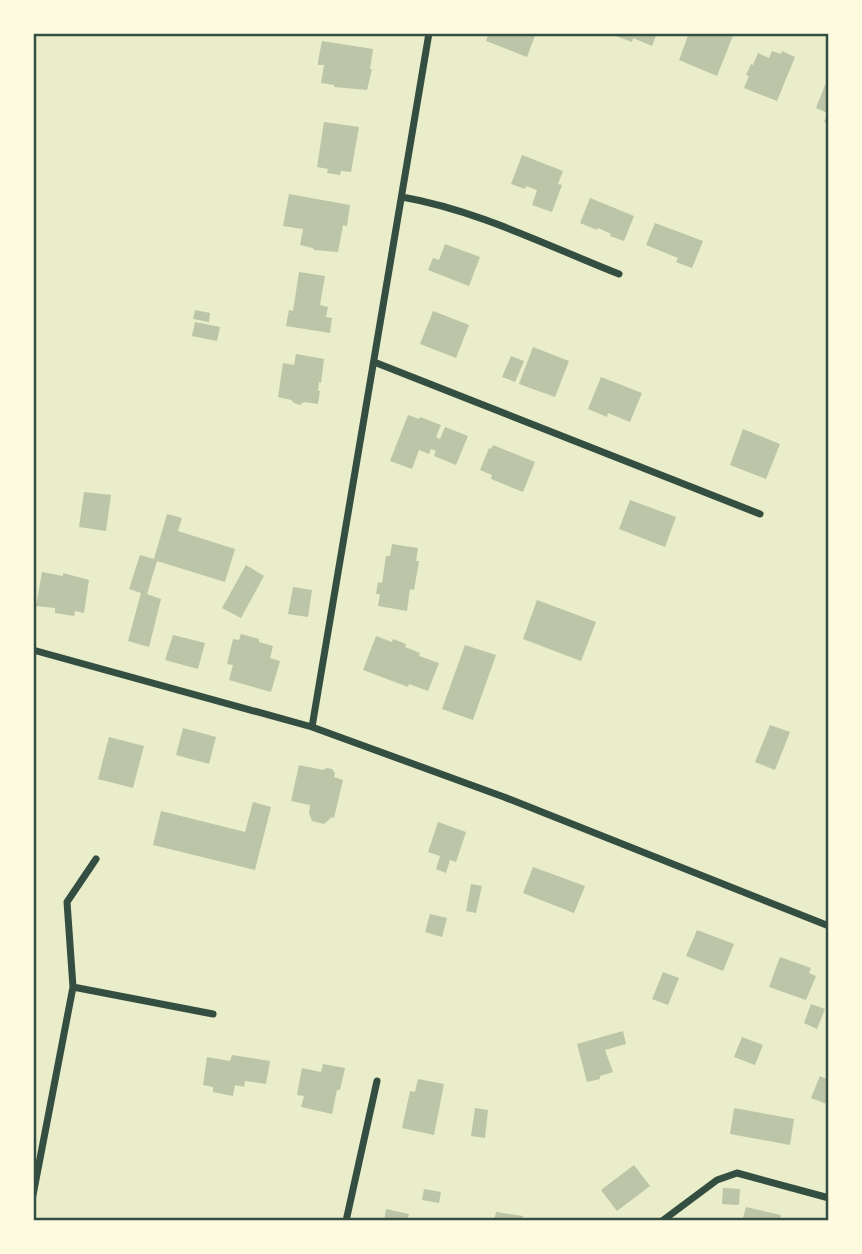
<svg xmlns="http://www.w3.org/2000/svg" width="862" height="1254" viewBox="0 0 862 1254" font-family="Inter,sans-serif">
	<rect width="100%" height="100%" fill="#e9edc9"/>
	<path fill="#bcc5a7" d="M489,33H536L527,57L486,41Z
		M614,33H657L652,46L633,38L632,42L613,35Z
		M689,33H734L717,76L679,60Z
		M322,41L373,49L370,69H372L367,90L334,87V85L321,83L324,65H318V61Z
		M772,51L781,54L782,51L795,57L777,101L744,88L749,76L746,75L751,64L753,65L758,53L769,58Z
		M829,75V124L824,122L828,113L816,108Z
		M324,122L359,127L351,172L341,171L340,175L327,173L328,169L317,167Z
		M522,155L563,171L558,184L562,185L552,212L532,205L537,190L526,186L525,189L511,184Z
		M289,194L350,205L347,226L343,225L338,252L314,250L313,248L300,245L303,229L283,226Z
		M590,198L634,216L624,241L610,236L611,234L598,228L597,230L580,223Z
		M655,223L703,241L692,268L676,262L678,258L646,245Z
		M445,244L480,257L469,286L428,270L433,258L439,260Z
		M299,272L325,276L320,305L328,307L326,317L332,318L330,333L286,326L289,310L293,311Z
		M195,310L210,313L209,322L193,319Z
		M433,311L469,325L456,358L420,344Z
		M195,322L220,327L217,341L192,336Z
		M533,347L569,361L555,397L519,384Z
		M296,354L324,359L321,383L319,382L318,391H320L318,404L304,402L300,405L294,403L291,400L278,397L283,363L294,365Z
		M511,356L524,361L515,382L502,377Z
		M601,377L642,393L630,422L608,413L607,417L588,409Z
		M408,415L419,419L420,417L441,425L436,437L440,439L445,427L468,436L456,465L434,456L436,451L431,449L429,454L419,450L412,469L390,461Z
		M743,429L780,444L766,479L730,465Z
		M493,445L535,462L523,492L491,479L492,475L480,470L489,448L491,449Z
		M84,492L111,495L106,531L79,527Z
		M630,500L676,517L665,547L619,529Z
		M167,514L182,518L178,531L235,549L225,582L157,561L147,594L161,599L149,647L128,641L141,593L129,589L140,555L154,559Z
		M392,544L418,548L416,561H419L414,590L410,589L407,611L378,606L380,594H376L378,582L382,583L386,556H390Z
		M246,565L264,576L241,618L222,608Z
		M42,572L63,576V573L89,580L84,613L75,611L74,616L55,613V608L36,606Z
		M293,587L312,590L308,617L288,614Z
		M537,600L596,622L581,661L523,639Z
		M241,634L259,639V642L273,646L270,658L280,661L271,692L229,680L233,665L227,664L233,639L239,640Z
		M173,635L205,643L198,669L165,660Z
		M376,636L392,642L393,639L406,644L405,647L420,653L419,656L439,663L428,691L409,684L408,687L363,670Z
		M465,645L496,655L473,720L442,709Z
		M770,725L790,732L775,770L755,762Z
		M183,728L216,737L209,764L176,755Z
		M109,737L144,746L133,788L98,779Z
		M299,765L323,770L327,768L332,769L335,773L334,777L343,780L334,818L332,817L324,824L312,821L309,813L310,805L291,801Z
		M253,802L271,807L255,870L153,845L161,811L245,832Z
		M438,822L466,832L456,862L450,860L446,873L436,869L440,856L428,852Z
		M533,867L585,886L574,913L523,893Z
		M471,884L482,886L476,913L466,911Z
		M430,914L447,918L442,937L425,932Z
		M697,930L734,944L723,971L686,956Z
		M780,957L811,968L809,973L816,976L806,1000L769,987Z
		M663,972L679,978L668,1005L652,999Z
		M811,1004L825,1009L817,1029L804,1023Z
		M623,1031L626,1044L605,1050L613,1072L600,1076V1079L587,1082L577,1044Z
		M742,1037L763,1045L755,1065L734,1057Z
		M232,1055L270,1061L266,1084L245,1081L244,1087L235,1085L233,1096L213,1092V1087L203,1085L207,1057L230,1061Z
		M323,1064L345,1068L340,1090H337L332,1114L301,1107L304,1096L297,1095L302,1068L321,1072Z
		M820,1076L829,1080V1105L811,1098Z
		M418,1079L444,1084L434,1135L402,1128L410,1091L415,1092Z
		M475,1108L488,1110L485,1138L471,1136Z
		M734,1108L794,1119L790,1145L730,1134Z
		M634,1165L650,1186L617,1211L601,1190Z
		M723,1188L740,1189L739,1205L722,1204Z
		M424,1189L441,1192L439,1203L422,1200Z
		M746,1207L781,1215L780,1221H742Z
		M386,1209L409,1214L407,1221H384Z
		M496,1212L523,1216L522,1221H494Z"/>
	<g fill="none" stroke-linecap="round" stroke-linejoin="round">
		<path stroke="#344e41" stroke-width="7" d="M402,197C477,210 548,246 619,274
			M374,362L760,514
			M33,650L312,727L504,797L829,926
			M312,727L429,33
			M73,987L213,1014
			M33,1195L73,987L67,902L96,859
			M346,1221L377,1081
			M662,1221L717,1180L737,1173L829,1198"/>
	</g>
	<rect width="862" height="1254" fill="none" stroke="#fefae0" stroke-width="70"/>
	<rect x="35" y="35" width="792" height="1184" fill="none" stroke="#344e41" stroke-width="2.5"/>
</svg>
